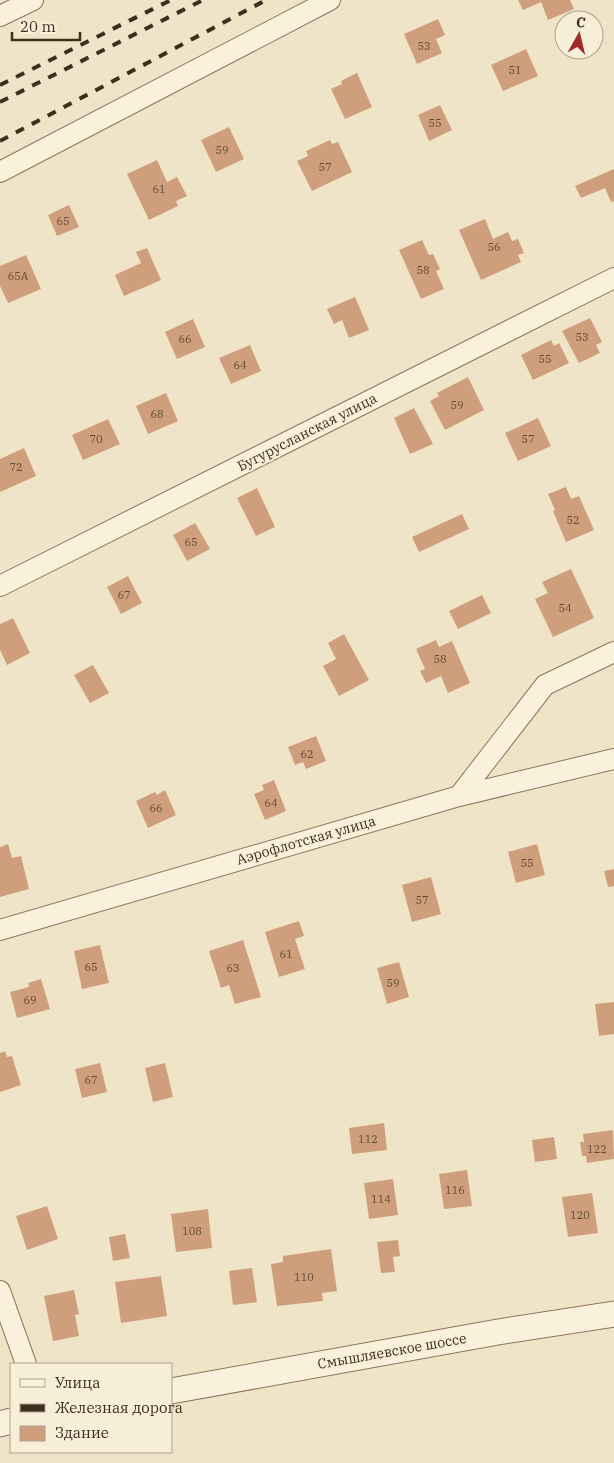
<svg xmlns="http://www.w3.org/2000/svg" width="614" height="1463" viewBox="0 0 614 1463" font-family="'IBM Plex Serif',serif">
	<rect width="100%" height="100%" fill="#f0e4c8"/>
	<path fill="#cf9f7d" d="M518,0H570L574,9L548,20L541,2L523,10Z
		M438,19L445,35L436,39L442,53L417,64L404,34Z
		M526,49L538,76L503,91L491,65Z
		M357,73L372,107L345,119L331,89L342,84L341,81Z
		M440,105L452,130L429,141L418,115Z
		M229,127L244,159L216,172L201,140Z
		M330,140L332,144L338,142L352,172L312,191L297,161L308,156L306,151Z
		M157,160L167,182L177,177L187,196L176,201L178,206L149,220L127,174Z
		M614,169V201L611,202L605,188L581,198L575,186Z
		M69,205L79,227L57,236L48,215Z
		M485,219L493,239L508,232L512,241L518,239L524,253L518,255L521,262L481,280L459,230Z
		M422,240L429,255L433,254L440,269L436,271L444,289L421,299L399,250Z
		M147,248L161,280L124,296L115,275L141,263L136,252Z
		M26,255L41,289L8,303L0,286V266Z
		M355,297L369,330L349,338L342,320L334,324L327,309Z
		M590,318L602,342L596,345L600,353L579,363L562,331Z
		M193,319L205,347L177,359L165,332Z
		M551,340L554,346L559,343L569,363L533,380L521,355Z
		M250,345L261,371L231,384L219,358Z
		M468,377L484,410L445,430L430,401L439,396L437,393Z
		M166,393L178,421L148,434L136,406Z
		M414,408L433,444L410,454L394,418Z
		M538,418L551,446L518,461L505,433Z
		M108,419L120,444L83,460L72,435Z
		M24,448L36,476L0,492V459Z
		M566,487L571,499L579,496L594,530L566,542L553,511L555,510L548,494Z
		M257,488L275,527L256,536L237,498Z
		M462,514L469,529L419,552L412,537Z
		M195,523L210,549L187,561L173,535Z
		M571,569L594,618L553,637L535,599L548,593L542,582Z
		M128,576L142,603L121,614L107,587Z
		M482,595L491,613L458,629L449,611Z
		M13,618L30,653L7,665L0,650V624Z
		M344,634L369,680L339,696L323,666L336,659L328,643Z
		M436,640L439,647L452,641L470,683L448,693L441,676L426,683L420,671L425,669L416,649Z
		M93,665L109,693L90,703L74,675Z
		M316,736L326,761L306,769L303,762L295,765L288,747Z
		M274,780L286,811L265,820L254,794L264,790L262,785Z
		M165,790L176,815L148,828L136,801L155,792L157,795Z
		M8,844L12,858L21,856L29,889L0,897V847Z
		M537,844L545,875L516,883L508,852Z
		M614,869V886L608,887L604,871Z
		M431,877L441,914L412,922L402,885Z
		M299,921L304,936L295,939L305,969L279,977L265,932Z
		M243,940L261,997L235,1004L229,985L221,988L209,951Z
		M100,945L109,983L82,989L74,951Z
		M399,962L409,997L387,1004L377,968Z
		M41,979L50,1009L17,1018L10,992L29,987L28,983Z
		M614,1002V1034L599,1036L595,1004Z
		M5,1051L7,1057L12,1056L21,1085L0,1092V1053Z
		M100,1063L107,1092L82,1098L75,1069Z
		M165,1063L173,1097L153,1102L145,1068Z
		M384,1123L387,1150L352,1154L349,1128Z
		M613,1130L614,1159L587,1163L586,1156H582L580,1142H584L583,1134Z
		M554,1137L557,1159L535,1162L532,1140Z
		M467,1170L472,1206L444,1209L439,1174Z
		M393,1179L398,1215L369,1219L364,1183Z
		M592,1193L598,1233L568,1237L562,1197Z
		M47,1206L58,1239L27,1250L16,1216Z
		M208,1209L212,1248L176,1252L171,1214Z
		M125,1234L130,1258L113,1261L109,1237Z
		M398,1240L400,1256L393,1257L395,1272L381,1273L377,1242Z
		M331,1249L337,1291L322,1293L323,1301L277,1306L271,1264L283,1262V1256Z
		M252,1268L257,1302L233,1305L229,1271Z
		M161,1276L167,1316L121,1323L115,1282Z
		M74,1290L79,1314L75,1315L79,1336L53,1341L44,1296Z"/>
	<g fill="none" stroke-linecap="round" stroke-linejoin="round">
		<defs>
			<path id="minor" d="M0,16L33,0
				M0,172L330,0
				M0,586L614,278
				M459,796L545,685L614,652
				M0,930L459,796L614,759
				M0,1291L26,1364"/>
			<path id="tertiary" d="M171,1391L498,1332L614,1314
				M0,1424L11,1421"/>
		</defs>
		<use href="#minor" stroke="#8d765c" stroke-width="22"/>
		<use href="#tertiary" stroke="#8d765c" stroke-width="27"/>
		<use href="#minor" stroke="#faf1dc" stroke-width="20"/>
		<use href="#tertiary" stroke="#faf1dc" stroke-width="25"/>
		<path stroke="#3d2e20" stroke-width="4" stroke-dasharray="9 9" stroke-linecap="butt" d="M0,85L171,0
			M0,102L203,0
			M0,141L266,0"/>
	</g>
	<g text-anchor="middle" stroke-width="4.5" stroke-linejoin="round" paint-order="stroke">
		<g font-size="11" fill="#624a37">
			<text x="424" y="50">53</text>
			<text x="515" y="74">51</text>
			<text x="435" y="127">55</text>
			<text x="222" y="154">59</text>
			<text x="325" y="171">57</text>
			<text x="159" y="193">61</text>
			<text x="63" y="225">65</text>
			<text x="494" y="251">56</text>
			<text x="423" y="274">58</text>
			<text x="18" y="280">65А</text>
			<text x="582" y="341">53</text>
			<text x="185" y="343">66</text>
			<text x="545" y="363">55</text>
			<text x="240" y="369">64</text>
			<text x="457" y="409">59</text>
			<text x="157" y="418">68</text>
			<text x="96" y="443">70</text>
			<text x="528" y="443">57</text>
			<text x="16" y="471">72</text>
			<text x="573" y="524">52</text>
			<text x="191" y="546">65</text>
			<text x="124" y="599">67</text>
			<text x="565" y="612">54</text>
			<text x="440" y="663">58</text>
			<text x="307" y="758">62</text>
			<text x="271" y="807">64</text>
			<text x="156" y="812">66</text>
			<text x="527" y="867">55</text>
			<text x="422" y="904">57</text>
			<text x="286" y="958">61</text>
			<text x="91" y="971">65</text>
			<text x="233" y="972">63</text>
			<text x="393" y="987">59</text>
			<text x="30" y="1004">69</text>
			<text x="91" y="1084">67</text>
			<text x="368" y="1143">112</text>
			<text x="597" y="1153">122</text>
			<text x="455" y="1194">116</text>
			<text x="381" y="1203">114</text>
			<text x="580" y="1219">120</text>
			<text x="192" y="1235">108</text>
			<text x="304" y="1281">110</text>
		</g>
		<g font-size="14" fill="#3d2e20" stroke="#f7eed8">
			<text transform="translate(307 432) rotate(-27)" y="5">Бугурусланская улица</text>
			<text transform="translate(306 840) rotate(-16)" y="5">Аэрофлотская улица</text>
			<text transform="translate(392 1351) rotate(-10)" y="5">Смышляевское шоссе</text>
		</g>
	</g>
	<rect x="10" y="1363" width="162" height="90" fill="#f7eed8" stroke="#ada18e"/>
	<rect x="20" y="1379" width="25" height="8" fill="#faf1dc" stroke="#ada18e"/>
	<text x="55" y="1388" font-size="15" fill="#3d2e20">Улица</text>
	<rect x="20" y="1404" width="25" height="8" fill="#3d2e20" stroke="#ada18e"/>
	<text x="55" y="1413" font-size="15" fill="#3d2e20">Железная дорога</text>
	<rect x="20" y="1426" width="25" height="15" fill="#cf9f7d" stroke="#ada18e"/>
	<text x="55" y="1438" font-size="15" fill="#3d2e20">Здание</text>
	<g transform="translate(579 35) rotate(8)"><circle r="24" fill="#f7eed8" stroke="#ada18e"/>
	<path d="M0-4L9 19L0 12L-9 19Z" fill="#9e2a2b"/>
	<text y="-8" font-size="14" font-weight="bold" text-anchor="middle" fill="#3d2e20">С</text>
	</g>
	<path d="M12 32v8h68v-8" fill="none" stroke="#3d2e20" stroke-width="2.5"/>
	<text x="20" y="32" font-size="15" fill="#3d2e20" stroke="#f7eed8" stroke-width="4" paint-order="stroke">20 m</text>
</svg>
